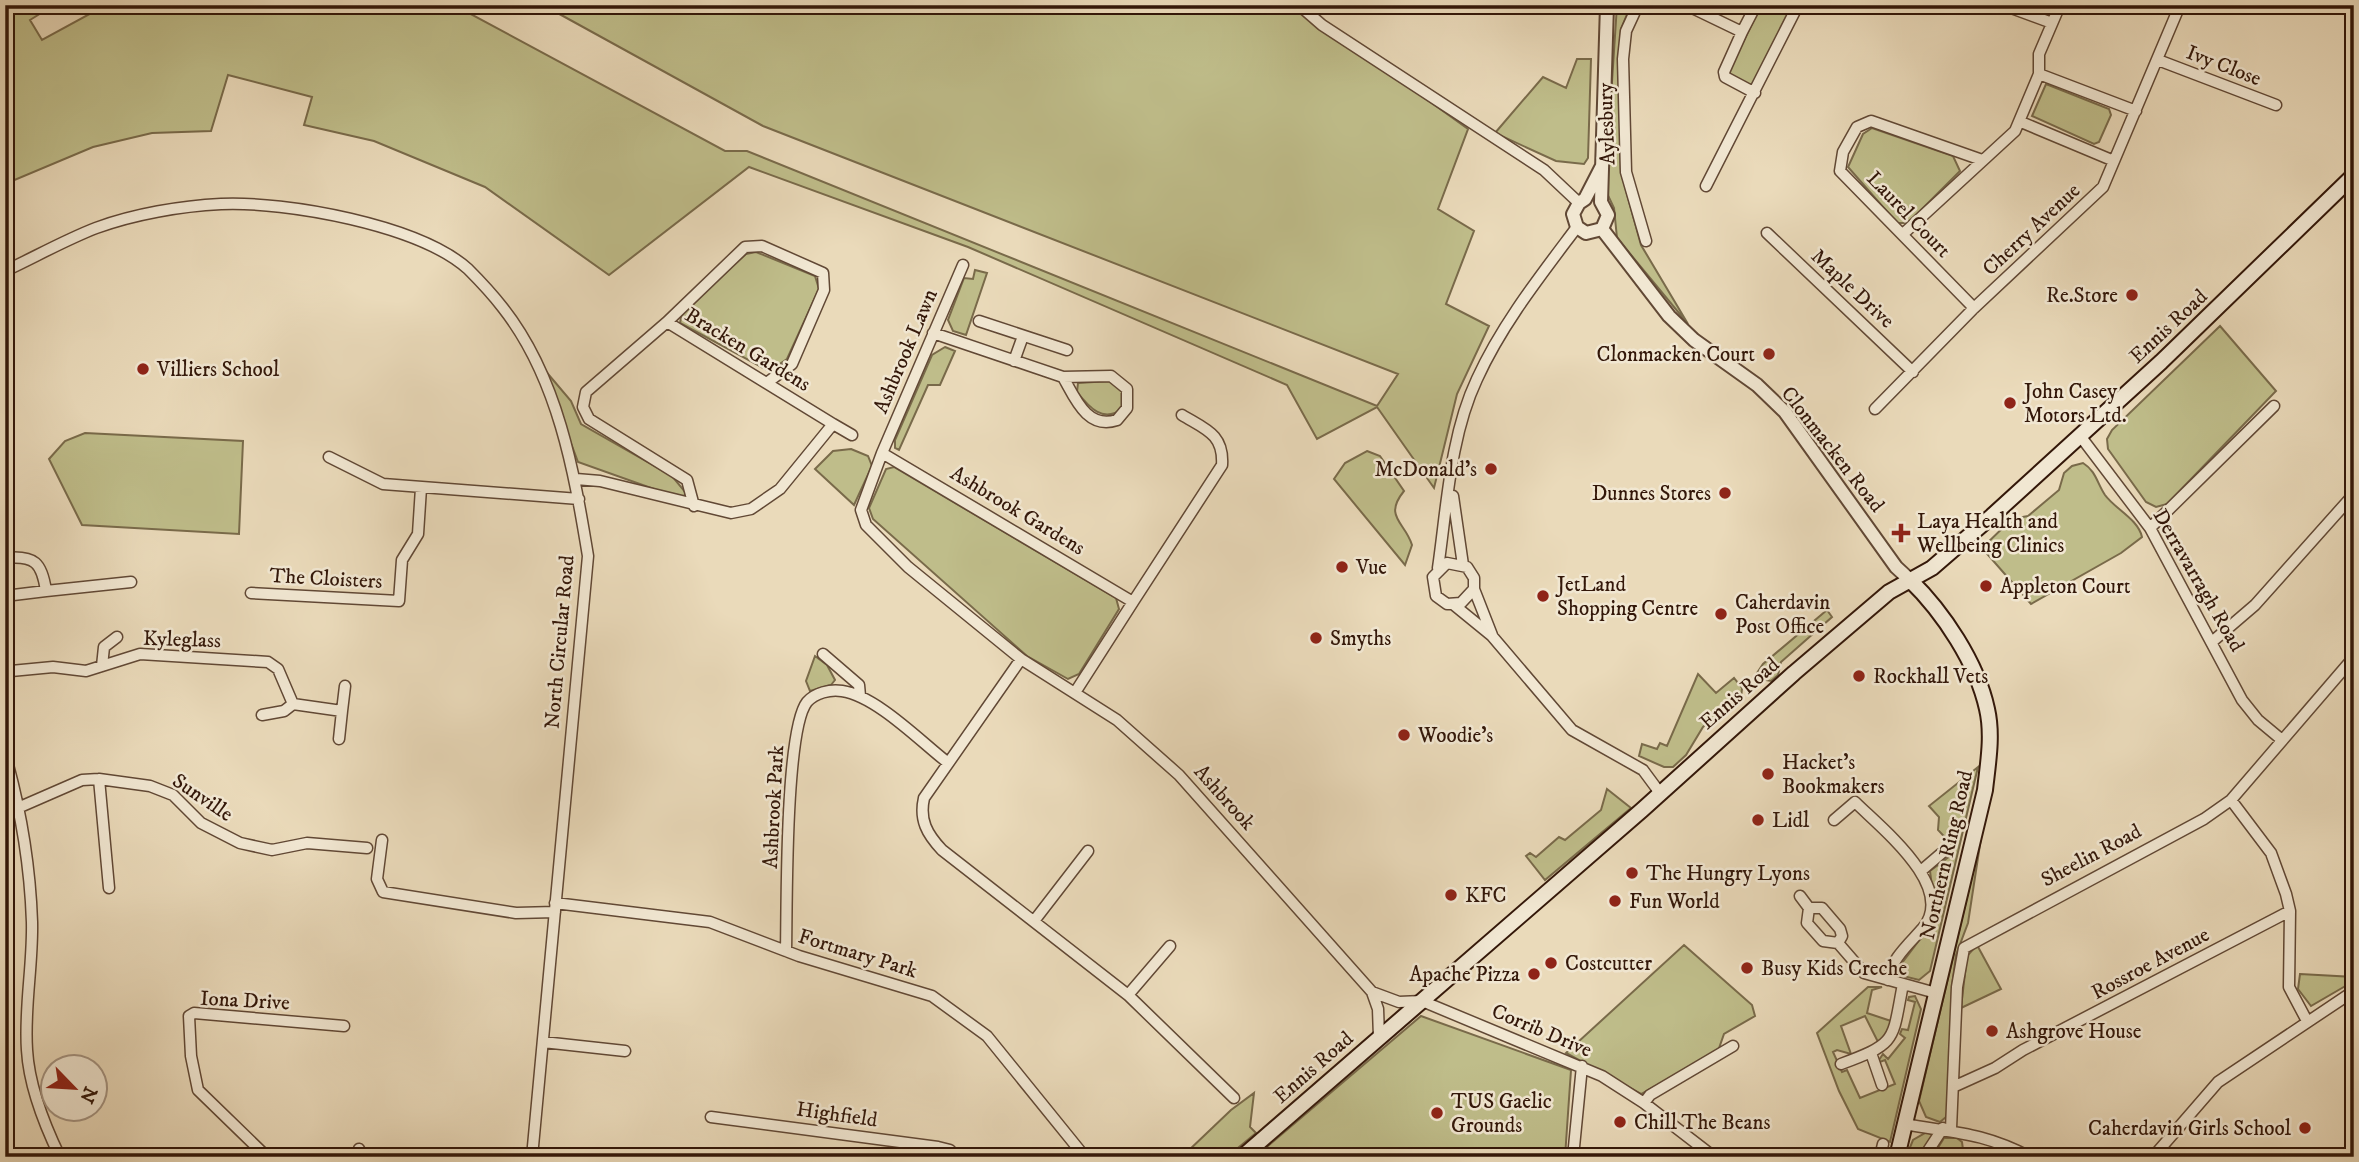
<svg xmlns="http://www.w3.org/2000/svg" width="2359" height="1162" viewBox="0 0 2359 1162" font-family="'IM FELL DW Pica',serif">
	<rect width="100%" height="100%" fill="#eadaba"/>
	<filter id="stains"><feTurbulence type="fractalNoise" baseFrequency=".00286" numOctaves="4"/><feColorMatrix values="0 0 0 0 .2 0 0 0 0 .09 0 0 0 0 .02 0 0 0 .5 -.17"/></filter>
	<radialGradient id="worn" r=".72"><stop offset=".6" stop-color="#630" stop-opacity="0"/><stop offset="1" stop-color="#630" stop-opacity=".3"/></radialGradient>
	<path fill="#bfbd8a" stroke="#796a4a" stroke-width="2" d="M5,5H54L30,20L42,40L106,5H454L725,151H747L1377,406L1398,374L763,126L543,5H1295L1468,129L1438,209L1474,231L1446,304L1489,326L1457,394L1434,488L1377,407L1317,439L1287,385L968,247L749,167L609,275L485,187L374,141L304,125L312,97L228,75L211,131L152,133L93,147L5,184Z
		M1617,5H1631L1621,29L1619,63L1621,172L1641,245L1688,324L1617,238L1614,208L1605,189Z
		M1761,5H1786L1791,12L1755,82L1748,87L1731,77L1729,71Z
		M1577,59H1591L1588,158L1584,164L1556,161L1495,133L1543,77L1566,88Z
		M2046,84L2109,109L2111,115L2099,142L2094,144L2032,116Z
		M1872,128L1953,156L1960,171L1908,223H1897L1848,167L1863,134Z
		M756,252L815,276L819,289L787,359L769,371L680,323L682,312L746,254Z
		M975,270L987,273L966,335L953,331L948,320L964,278L973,279Z
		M2220,326L2276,391L2167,504L2156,507L2146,502L2108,449L2107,439L2112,430Z
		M945,347L955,351L940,385H928L899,450L895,448V440L932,355Z
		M543,368L571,401L581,424L672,476L686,493L682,499L578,462Z
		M1110,381L1122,389L1123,408C1103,424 1089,407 1077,392L1078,383Z
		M85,433L243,441L239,534L82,525L49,459L65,441Z
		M851,449L868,456L872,466L854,505L815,469L833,451Z
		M1367,451L1380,456L1404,491C1383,517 1405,522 1412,545L1405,565L1334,479L1345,463Z
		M2083,463C2096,471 2097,483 2105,495C2115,509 2138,519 2142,537L2121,553L2031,604L1982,548L2012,519L2028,516L2059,490L2064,473L2072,466Z
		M894,467L1116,598L1119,609L1079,674L1068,679L1027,656L873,519L869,508L886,469Z
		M1827,610L1832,617L1781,662L1778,675L1771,681L1761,679L1757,673L1763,664Z
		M815,656L827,665L835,680L831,685L810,691L806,681Z
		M1698,674L1716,693L1734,678L1742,688L1741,700L1734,706H1728L1703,727L1686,755L1673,767H1664L1639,756L1642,744L1657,749L1660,743L1667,746Z
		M1978,767L1930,971L1919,980L1903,976L1899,967L1936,918L1930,871L1954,853V847L1938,830L1939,817L1929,806Z
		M1607,789L1631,808L1545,880L1526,856L1530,853L1536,857L1559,837L1565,840L1601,810Z
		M1981,838L1968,923L1956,955L1952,986L1948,1109L1946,1117L1940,1122L1926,1117L1919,1101Z
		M1684,945L1752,1005L1755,1016L1724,1034L1718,1051L1641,1094L1566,1053Z
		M1977,945L2001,989L1961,1008L1967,956Z
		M2300,974L2354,977V981L2311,1006L2298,989Z
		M1868,987H1882L1872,990L1867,1013L1891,1021L1889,1033L1878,1042L1865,1016L1841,1026L1851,1054L1837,1050L1833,1052L1842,1072L1847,1070L1860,1098L1895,1084L1885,1060L1877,1063L1883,1054L1888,1059L1905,1038L1900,1034L1902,1029L1908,1030L1915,1002L1908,1000L1909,997L1915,996L1921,1009L1890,1142L1858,1129L1839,1091L1817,1033Z
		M1421,1016L1571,1070L1565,1157H1255Z
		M1254,1093L1250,1127L1256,1133L1227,1157H1193L1187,1152L1231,1110Z
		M1927,1132L1933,1135L1932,1138L1919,1157H1906L1913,1140Z
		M1944,1138H1957L1962,1142L1964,1157H1940L1936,1151Z"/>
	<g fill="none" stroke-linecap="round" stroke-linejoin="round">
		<defs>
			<path id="minor" d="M1299,5L1322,25L1544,170L1579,203
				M1638,5L1626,31L1623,59L1626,172L1646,241
				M1686,5L1742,32L1756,5
				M2003,5L2052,23
				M1742,32L1724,72L1725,77L1755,93
				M2158,60L2276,105
				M2039,74L2136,111
				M2021,122L2114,161
				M1706,186L1795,11L1794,5
				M1767,233L1913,372
				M1903,234L2015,131L2039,74V54L2060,5
				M963,265L882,453L861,510L866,525L908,567L1021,659
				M5,271C35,257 65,240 96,228C134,214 181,206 221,204C286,201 419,225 468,269C480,281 493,295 503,308C558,378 574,471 588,556L532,1157
				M1974,308L1840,171L1843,152L1857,127L1871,121L1982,160
				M979,321L1067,350
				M667,322L745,247L762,246L823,273L824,290L792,364L768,382
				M933,333L1063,377L1111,376L1127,389V408L1117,420C1087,430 1075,398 1063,377
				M1014,361L1023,336
				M1875,409L1974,308L2103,187L2180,5
				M833,424L852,435
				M2081,437L2150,528L2242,700L2258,720L2282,740
				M882,453L1133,602L1076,691
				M329,457L383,484L579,499
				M576,479L600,481L731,513L751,509L780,489L833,424L667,322L586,392L583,407L589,419L687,480L694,506
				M1453,496L1463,565
				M2150,528L2274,406
				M5,558C35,555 42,563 46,591L131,582
				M1438,568C1447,506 1450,436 1477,379C1502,324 1541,275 1577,227
				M1474,589L1461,603L1447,604L1436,596L1433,577L1447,563L1467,567L1474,578V589L1492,635
				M251,593L399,601L402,560L418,534L421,488
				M5,596L46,591
				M1133,602L1222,465C1224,434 1205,429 1182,415
				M1454,605L1492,636L1572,730L1643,770L1660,793
				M2213,641L2255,605L2354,494
				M823,654L859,685L860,696
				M102,666L104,647L117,637
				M5,675L11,671L53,667L86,671L140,654L268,662L278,669L293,704L342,711L345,686
				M262,715L284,711L293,704
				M339,739L342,711
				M5,754C21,810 30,863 32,922C33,965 24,1008 27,1050C29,1086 44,1124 60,1157
				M99,779L109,888
				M2231,800L2271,853L2286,894L2290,911L2289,987L2307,1021
				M20,807L82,780L99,779L150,786L173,795L201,823L240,843L272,850L307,843L367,848
				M1834,820L1855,802C1881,828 1957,887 1923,928C1910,943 1890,960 1888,980
				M382,840L377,879L383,892L516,913L555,912
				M1922,870L1943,852
				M1800,896L1809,908H1822L1840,929L1842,936L1838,943L1823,941L1807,923L1809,908
				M555,903L710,922L799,956L932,996L987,1036L1085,1157
				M1034,921L1088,851
				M1838,943L1864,973L1936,993
				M786,951C787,907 785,730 807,702C815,693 830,689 842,691C876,696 919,740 947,762
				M1372,992L1378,1009L1379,1037
				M1128,995L1170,946
				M543,1042L625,1051
				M1871,1053L1882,1085
				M1841,1064C1898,1043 1892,1041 1903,984
				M1953,1087L1995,1068L2023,1050L2290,911
				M1234,1098L1128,995L942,850C927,834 919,820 924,798L1021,659L1117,720L1179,775L1372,992L1399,1002L1422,1001L1602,1076L1644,1103L1714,1157
				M1644,1103L1650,1095L1733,1046
				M711,1117L938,1147L950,1150L955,1157
				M1904,1124C1954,1133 1982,1132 2030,1157
				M1951,1129L1957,987L1964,948L2204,819L2231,800L2354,657
				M267,1157L198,1090L191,1056L189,1016L194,1013L344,1026
				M358,1157L359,1149
				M1573,1157L1582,1066
				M1880,1157L1883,1144
				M1924,1157L1943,1128
				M2153,1157L2218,1082L2354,991"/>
			<path id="tertiary" d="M1602,166L1585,199L1579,203L1573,214L1577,227L1586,233L1602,229L1608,215L1601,202L1607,5
				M1602,229L1669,316L1694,340L1757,385L1785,412L1896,567L1910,580"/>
			<path id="secondary" d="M1242,1157L1642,810L1794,673L1889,592L1932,568L1992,516L2161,362L2354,175
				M1897,1157L1985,790C1988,763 1993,735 1987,709C1977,663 1943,612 1910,580"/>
		</defs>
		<use href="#minor" stroke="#614835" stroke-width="13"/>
		<use href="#tertiary" stroke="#614835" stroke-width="16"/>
		<use href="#secondary" stroke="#331709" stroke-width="18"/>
		<use href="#minor" stroke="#f1e7d2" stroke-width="10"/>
		<use href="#tertiary" stroke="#f1e7d2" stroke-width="12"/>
		<use href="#secondary" stroke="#f1e7d2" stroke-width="14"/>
	</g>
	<g fill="#8f2418" stroke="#f1e7d2" stroke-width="2.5">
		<circle cx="2132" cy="295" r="7"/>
		<circle cx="1769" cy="354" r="7"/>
		<circle cx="143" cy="369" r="7"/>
		<circle cx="2010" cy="403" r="7"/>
		<circle cx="1491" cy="469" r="7"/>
		<circle cx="1725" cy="493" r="7"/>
		<path d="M1897.5 522.5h7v7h7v7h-7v7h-7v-7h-7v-7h7z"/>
		<circle cx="1342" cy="567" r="7"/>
		<circle cx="1986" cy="586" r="7"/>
		<circle cx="1543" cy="596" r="7"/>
		<circle cx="1721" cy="614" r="7"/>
		<circle cx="1316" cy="638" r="7"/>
		<circle cx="1859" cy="676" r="7"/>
		<circle cx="1404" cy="735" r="7"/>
		<circle cx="1768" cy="774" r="7"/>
		<circle cx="1758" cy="820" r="7"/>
		<circle cx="1632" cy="873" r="7"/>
		<circle cx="1451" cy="895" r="7"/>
		<circle cx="1615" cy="901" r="7"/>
		<circle cx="1551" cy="963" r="7"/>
		<circle cx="1747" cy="968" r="7"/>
		<circle cx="1534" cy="974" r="7"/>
		<circle cx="1992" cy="1031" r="7"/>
		<circle cx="1437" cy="1113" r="7"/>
		<circle cx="1620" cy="1122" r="7"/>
		<circle cx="2305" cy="1128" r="7"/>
	</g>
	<g text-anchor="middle" stroke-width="5" stroke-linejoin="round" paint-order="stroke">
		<g font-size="21" fill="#331709" stroke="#f1e7d2">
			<text transform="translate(2224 65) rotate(21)" y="7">Ivy Close</text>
			<text transform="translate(1606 124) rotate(-92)" y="7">Aylesbury</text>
			<text transform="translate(1909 214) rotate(46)" y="7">Laurel Court</text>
			<text transform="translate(2031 229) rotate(-43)" y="7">Cherry Avenue</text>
			<text transform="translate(1853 288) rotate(43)" y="7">Maple Drive</text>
			<text transform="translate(2168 326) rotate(-43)" y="7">Ennis Road</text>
			<text transform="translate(748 349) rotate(31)" y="7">Bracken Gardens</text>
			<text transform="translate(905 351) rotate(-67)" y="7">Ashbrook Lawn</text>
			<text transform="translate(1833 449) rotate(52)" y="7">Clonmacken Road</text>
			<text transform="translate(1018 510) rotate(31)" y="7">Ashbrook Gardens</text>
			<text transform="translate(326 578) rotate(3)" y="7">The Cloisters</text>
			<text transform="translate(2199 580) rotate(60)" y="7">Derravarragh Road</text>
			<text transform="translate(182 639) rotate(2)" y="7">Kyleglass</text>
			<text transform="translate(559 642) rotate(-85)" y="7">North Circular Road</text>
			<text transform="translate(1739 693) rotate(-41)" y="7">Ennis Road</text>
			<text transform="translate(203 797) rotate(34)" y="7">Sunville</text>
			<text transform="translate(1225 797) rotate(48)" y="7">Ashbrook</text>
			<text transform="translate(773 807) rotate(-87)" y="7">Ashbrook Park</text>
			<text transform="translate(1946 855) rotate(-77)" y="7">Northern Ring Road</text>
			<text transform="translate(2091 855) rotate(-28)" y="7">Sheelin Road</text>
			<text transform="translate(858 953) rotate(17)" y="7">Fortmary Park</text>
			<text transform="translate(2150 963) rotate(-28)" y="7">Rossroe Avenue</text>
			<text transform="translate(245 1000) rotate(3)" y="7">Iona Drive</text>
			<text transform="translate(1542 1030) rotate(23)" y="7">Corrib Drive</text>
			<text transform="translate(1313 1067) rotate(-41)" y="7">Ennis Road</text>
			<text transform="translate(837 1114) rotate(8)" y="7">Highfield</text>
		</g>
		<g font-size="21" fill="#331709" stroke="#f1e7d2" text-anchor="start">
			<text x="2118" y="302" text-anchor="end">Re.Store</text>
			<text x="1755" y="361" text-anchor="end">Clonmacken Court</text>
			<text x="157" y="376">Villiers School</text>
			<text x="2024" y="398">John Casey<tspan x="2024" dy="24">Motors Ltd.</tspan></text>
			<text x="1477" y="476" text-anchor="end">McDonald's</text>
			<text x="1711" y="500" text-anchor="end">Dunnes Stores</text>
			<text x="1917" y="528">Laya Health and<tspan x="1917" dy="24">Wellbeing Clinics</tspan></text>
			<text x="1356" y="574">Vue</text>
			<text x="1557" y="591">JetLand<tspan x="1557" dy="24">Shopping Centre</tspan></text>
			<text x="2000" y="593">Appleton Court</text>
			<text x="1735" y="609">Caherdavin<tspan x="1735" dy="24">Post Office</tspan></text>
			<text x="1330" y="645">Smyths</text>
			<text x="1873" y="683">Rockhall Vets</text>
			<text x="1418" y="742">Woodie's</text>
			<text x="1782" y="769">Hacket's<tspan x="1782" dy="24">Bookmakers</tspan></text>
			<text x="1772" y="827">Lidl</text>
			<text x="1646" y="880">The Hungry Lyons</text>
			<text x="1465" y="902">KFC</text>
			<text x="1629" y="908">Fun World</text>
			<text x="1565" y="970">Costcutter</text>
			<text x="1761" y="975">Busy Kids Creche</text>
			<text x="1520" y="981" text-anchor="end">Apache Pizza</text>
			<text x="2006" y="1038">Ashgrove House</text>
			<text x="1451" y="1108">TUS Gaelic<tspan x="1451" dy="24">Grounds</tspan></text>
			<text x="1634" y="1129">Chill The Beans</text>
			<text x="2291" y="1135" text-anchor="end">Caherdavin Girls School</text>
		</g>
	</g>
	<rect width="2359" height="1162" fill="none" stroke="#eadaba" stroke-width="28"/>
	<rect x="7" y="7" width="2345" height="1148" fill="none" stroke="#331709" stroke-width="3.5"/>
	<rect x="14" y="14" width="2331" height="1134" fill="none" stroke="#331709" stroke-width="2"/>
	<g transform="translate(74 1088) rotate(115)"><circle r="33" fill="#f1e7d2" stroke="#a59482" stroke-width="2"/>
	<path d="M0-5L12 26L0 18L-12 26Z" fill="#8f2418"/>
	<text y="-10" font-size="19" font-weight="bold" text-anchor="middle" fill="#331709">N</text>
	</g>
	<rect width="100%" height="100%" filter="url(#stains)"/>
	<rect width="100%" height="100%" fill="url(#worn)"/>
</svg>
